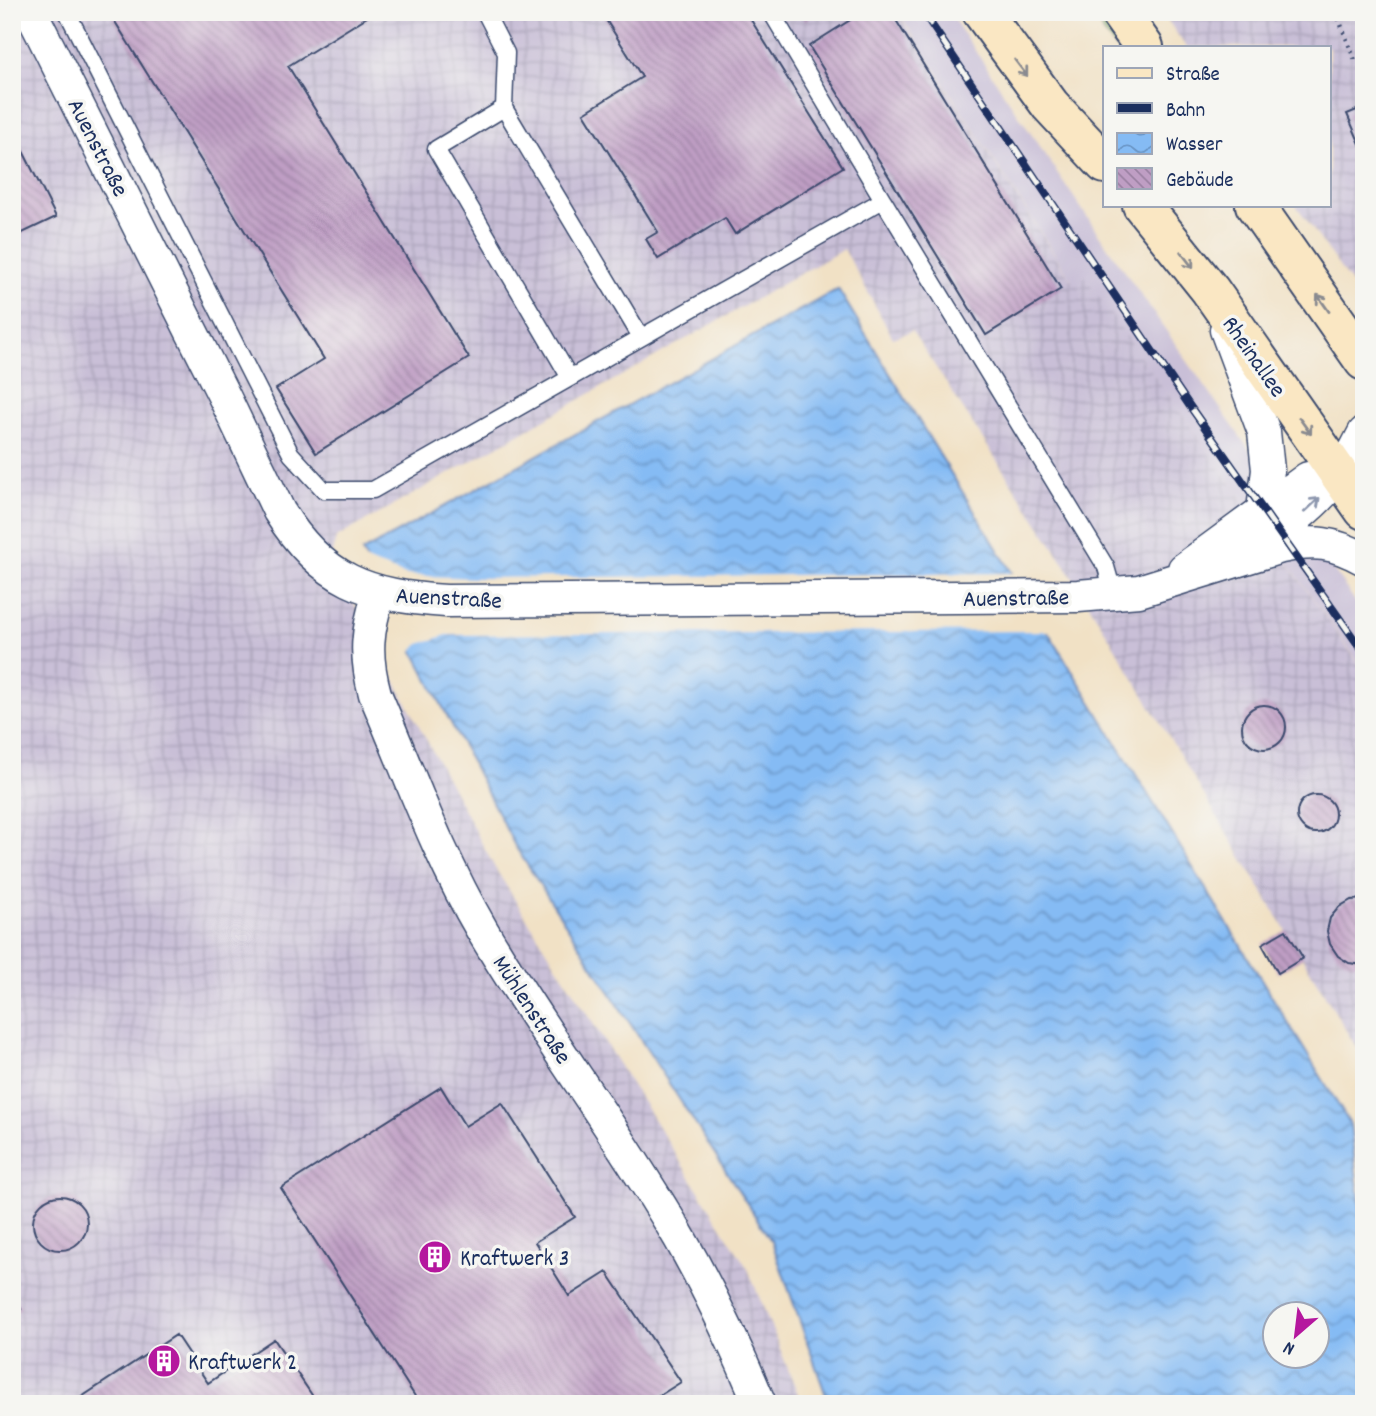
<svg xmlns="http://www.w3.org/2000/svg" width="1376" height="1416" viewBox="0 0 1376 1416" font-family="Dekko,sans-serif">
	<defs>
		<pattern id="industrial-grid" width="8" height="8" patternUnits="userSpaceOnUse" patternTransform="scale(1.75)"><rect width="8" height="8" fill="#c9bfd7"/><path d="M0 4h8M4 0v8" fill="none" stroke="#aca4bb"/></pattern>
		<pattern id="grass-dots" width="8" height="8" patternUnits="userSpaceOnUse" patternTransform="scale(1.75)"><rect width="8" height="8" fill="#a6c973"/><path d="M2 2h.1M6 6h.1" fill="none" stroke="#86a462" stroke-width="1.8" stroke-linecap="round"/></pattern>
		<pattern id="water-waves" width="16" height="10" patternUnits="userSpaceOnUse" patternTransform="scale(1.75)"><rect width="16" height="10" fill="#85bbf4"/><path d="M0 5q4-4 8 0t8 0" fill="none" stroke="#6c98c9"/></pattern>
		<pattern id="building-back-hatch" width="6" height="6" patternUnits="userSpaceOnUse" patternTransform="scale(1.75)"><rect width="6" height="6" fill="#bf9ec4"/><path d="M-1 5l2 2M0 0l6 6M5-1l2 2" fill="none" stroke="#9a81a2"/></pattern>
	</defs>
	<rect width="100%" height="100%" fill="#f6f6f2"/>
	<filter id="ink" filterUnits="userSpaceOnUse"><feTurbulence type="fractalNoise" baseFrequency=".0143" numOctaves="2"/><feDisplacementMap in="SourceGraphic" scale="14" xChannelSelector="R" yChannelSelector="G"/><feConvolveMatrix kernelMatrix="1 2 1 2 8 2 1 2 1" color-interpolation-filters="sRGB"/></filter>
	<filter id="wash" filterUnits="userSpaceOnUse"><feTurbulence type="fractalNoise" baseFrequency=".00686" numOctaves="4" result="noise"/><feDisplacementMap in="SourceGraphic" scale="28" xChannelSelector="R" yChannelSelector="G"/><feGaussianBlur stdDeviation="1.57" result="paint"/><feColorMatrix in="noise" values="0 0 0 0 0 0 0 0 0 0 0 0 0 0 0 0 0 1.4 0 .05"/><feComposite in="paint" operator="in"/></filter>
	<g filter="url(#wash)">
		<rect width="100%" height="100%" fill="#f1e1c5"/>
		<path fill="url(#industrial-grid)" d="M12,12H897L1071,280L1083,274L1364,671V1060L1066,566L912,331L893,338L844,249L336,538L330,559L495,868L748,1269L802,1404H12Z
			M1162,12H1364V302L1296,205H1329V47H1186Z"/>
		<path fill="#c9bfd7" d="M898,12H949L1100,236L1364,614V670L1083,275L1072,281Z"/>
		<path fill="url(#grass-dots)" stroke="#607c68" stroke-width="2" d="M1089,12H1101L1127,47H1115Z"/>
		<path fill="url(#water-waves)" stroke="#5075a9" stroke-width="2" fill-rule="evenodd" d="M838,289L1350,1124L1364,1234V1404H829L772,1242L515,846L362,552ZM1274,1314H1316V1356H1274Z"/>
		<path fill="#f1e1c5" d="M362,559L406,575L472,578L1016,573L1052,631L447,635L420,644L410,652Z"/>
		<g id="blocks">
			<path fill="url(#building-back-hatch)" d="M109,12H375L288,66L469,358L316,453L276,389L324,359Z
				M601,12H746L843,167L735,234L725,218L658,259L646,239L658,232L584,113L642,77Z
				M800,12H818L805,21Z
				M863,12H891L1061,289L986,335L809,46Z
				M1364,107V153L1347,114Z
				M12,129L56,217L12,238Z
				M1242 727a22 22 0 1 1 44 0a22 22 0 1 1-44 0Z
				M1297 814a19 19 0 1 1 38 0a19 19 0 1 1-38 0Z
				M1364,899V965L1349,963L1338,956L1330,944L1327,931L1330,918L1339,907L1351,900Z
				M1286,930L1303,958L1278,973L1262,944Z
				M441,1087L465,1126L502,1103L575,1217L535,1242L569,1296L607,1272L681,1382L646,1404H420L281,1188Z
				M33 1223a27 27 0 1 1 54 0a27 27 0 1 1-54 0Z
				M12,1292L21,1309L12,1314Z
				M176,1335L208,1383L274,1339L318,1404H71Z"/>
		</g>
	</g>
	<g filter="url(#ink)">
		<use href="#blocks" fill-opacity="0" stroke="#3b4a6d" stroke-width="2"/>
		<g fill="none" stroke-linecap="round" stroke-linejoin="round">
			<defs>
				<path id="lane" d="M67,12L291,454L324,490H373L883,200L771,12
					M485,12L506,53L504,108L641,337
					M504,108L436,149L570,378
					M883,200L1106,567L1114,595"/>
				<path id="street" d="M31,12L224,396L279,511C322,581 368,596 446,601L1078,596L1139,591L1281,547C1315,540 1333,542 1364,559
					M1226,330L1264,432L1268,470L1263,510
					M1255,549C1301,516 1340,485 1364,433
					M1184,569L1308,478L1339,474L1364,476
					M379,592C367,631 364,654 375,694C409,773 438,855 482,930C544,1035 618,1132 679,1237C710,1291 736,1347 760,1404"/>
				<path id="secondary" d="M982,12L1050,105L1105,164
					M1119,12L1144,47
					M1142,205L1210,290L1364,510
					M1255,205L1364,361"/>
			</defs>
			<use href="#lane" stroke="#3b4a6d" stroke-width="19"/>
			<use href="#street" stroke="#3b4a6d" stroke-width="35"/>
			<use href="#secondary" stroke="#3b4a6d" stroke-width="42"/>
			<path stroke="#3b4a6d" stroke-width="4.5" stroke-dasharray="2 5" stroke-linecap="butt" d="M1336,12L1356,63"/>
			<use href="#lane" stroke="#fff" stroke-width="16"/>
			<use href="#street" stroke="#fff" stroke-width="32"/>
			<use href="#secondary" stroke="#fae7c3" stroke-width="38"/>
			<defs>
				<path id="rail" d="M923,12L1189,405L1364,653"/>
			</defs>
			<use href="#rail" stroke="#1b2f5e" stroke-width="8"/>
			<use href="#rail" stroke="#f6f6f2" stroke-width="5" stroke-dasharray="16" stroke-linecap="butt"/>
		</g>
		<defs><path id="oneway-shaft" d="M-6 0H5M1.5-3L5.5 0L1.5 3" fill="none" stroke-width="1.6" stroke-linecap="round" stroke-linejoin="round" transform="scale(1.75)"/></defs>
		<g stroke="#8a8b90">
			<use href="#oneway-shaft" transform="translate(1021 68) rotate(53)"/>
			<use href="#oneway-shaft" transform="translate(1187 260) rotate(53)"/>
			<use href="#oneway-shaft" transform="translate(1323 303) rotate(-125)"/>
			<use href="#oneway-shaft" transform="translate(1305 426) rotate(54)"/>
		</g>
		<use stroke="#8d97ae" href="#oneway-shaft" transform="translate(1312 505) rotate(-43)"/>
	</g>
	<defs>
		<symbol id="building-disc" viewBox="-11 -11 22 22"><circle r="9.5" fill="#b5179e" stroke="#f6f6f2"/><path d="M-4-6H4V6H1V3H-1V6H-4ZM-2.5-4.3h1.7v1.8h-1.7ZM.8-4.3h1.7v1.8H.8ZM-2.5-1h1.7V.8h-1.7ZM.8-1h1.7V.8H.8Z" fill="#fff"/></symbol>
	</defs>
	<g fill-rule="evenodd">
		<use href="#building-disc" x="416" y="1238" width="38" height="38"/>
		<use href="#building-disc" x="145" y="1342" width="38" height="38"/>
	</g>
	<g text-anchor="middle" stroke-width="7" stroke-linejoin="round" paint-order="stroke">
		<g font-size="24" fill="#1b2f5e" stroke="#f6f6f2">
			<text transform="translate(99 147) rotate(63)" y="8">Auenstraße</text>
			<text transform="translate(1255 356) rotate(55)" y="8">Rheinallee</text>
			<text transform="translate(449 597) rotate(3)" y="8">Auenstraße</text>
			<text transform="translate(1016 597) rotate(-1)" y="8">Auenstraße</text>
			<text transform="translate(533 1009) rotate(57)" y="8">Mühlenstraße</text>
		</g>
		<g font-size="24" fill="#1b2f5e" stroke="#f6f6f2" text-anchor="start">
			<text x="460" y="1265">Kraftwerk 3</text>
			<text x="188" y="1369">Kraftwerk 2</text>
		</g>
	</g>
	<rect width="1376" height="1416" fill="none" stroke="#f6f6f2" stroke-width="42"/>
	<rect x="1103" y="46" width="228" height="161" fill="#f6f6f2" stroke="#9ea6b7" stroke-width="2"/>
	<rect x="1117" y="68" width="35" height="10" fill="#fae7c3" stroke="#9ea6b7" stroke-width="2"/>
	<text x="1166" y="80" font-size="21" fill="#1b2f5e">Straße</text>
	<rect x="1117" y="103" width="35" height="10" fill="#1b2f5e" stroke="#9ea6b7" stroke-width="2"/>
	<text x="1166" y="116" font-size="21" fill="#1b2f5e">Bahn</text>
	<rect x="1117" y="133" width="35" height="21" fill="url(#water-waves)" stroke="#9ea6b7" stroke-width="2"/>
	<text x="1166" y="150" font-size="21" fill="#1b2f5e">Wasser</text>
	<rect x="1117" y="168" width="35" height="21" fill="url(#building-back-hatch)" stroke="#9ea6b7" stroke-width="2"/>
	<text x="1166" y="186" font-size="21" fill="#1b2f5e">Gebäude</text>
	<g transform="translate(1296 1335) rotate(208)"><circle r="33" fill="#f6f6f2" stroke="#9ea6b7" stroke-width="2"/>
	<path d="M0-5L12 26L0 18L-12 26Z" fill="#b5179e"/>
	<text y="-10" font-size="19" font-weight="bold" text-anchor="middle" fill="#1b2f5e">N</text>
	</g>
</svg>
